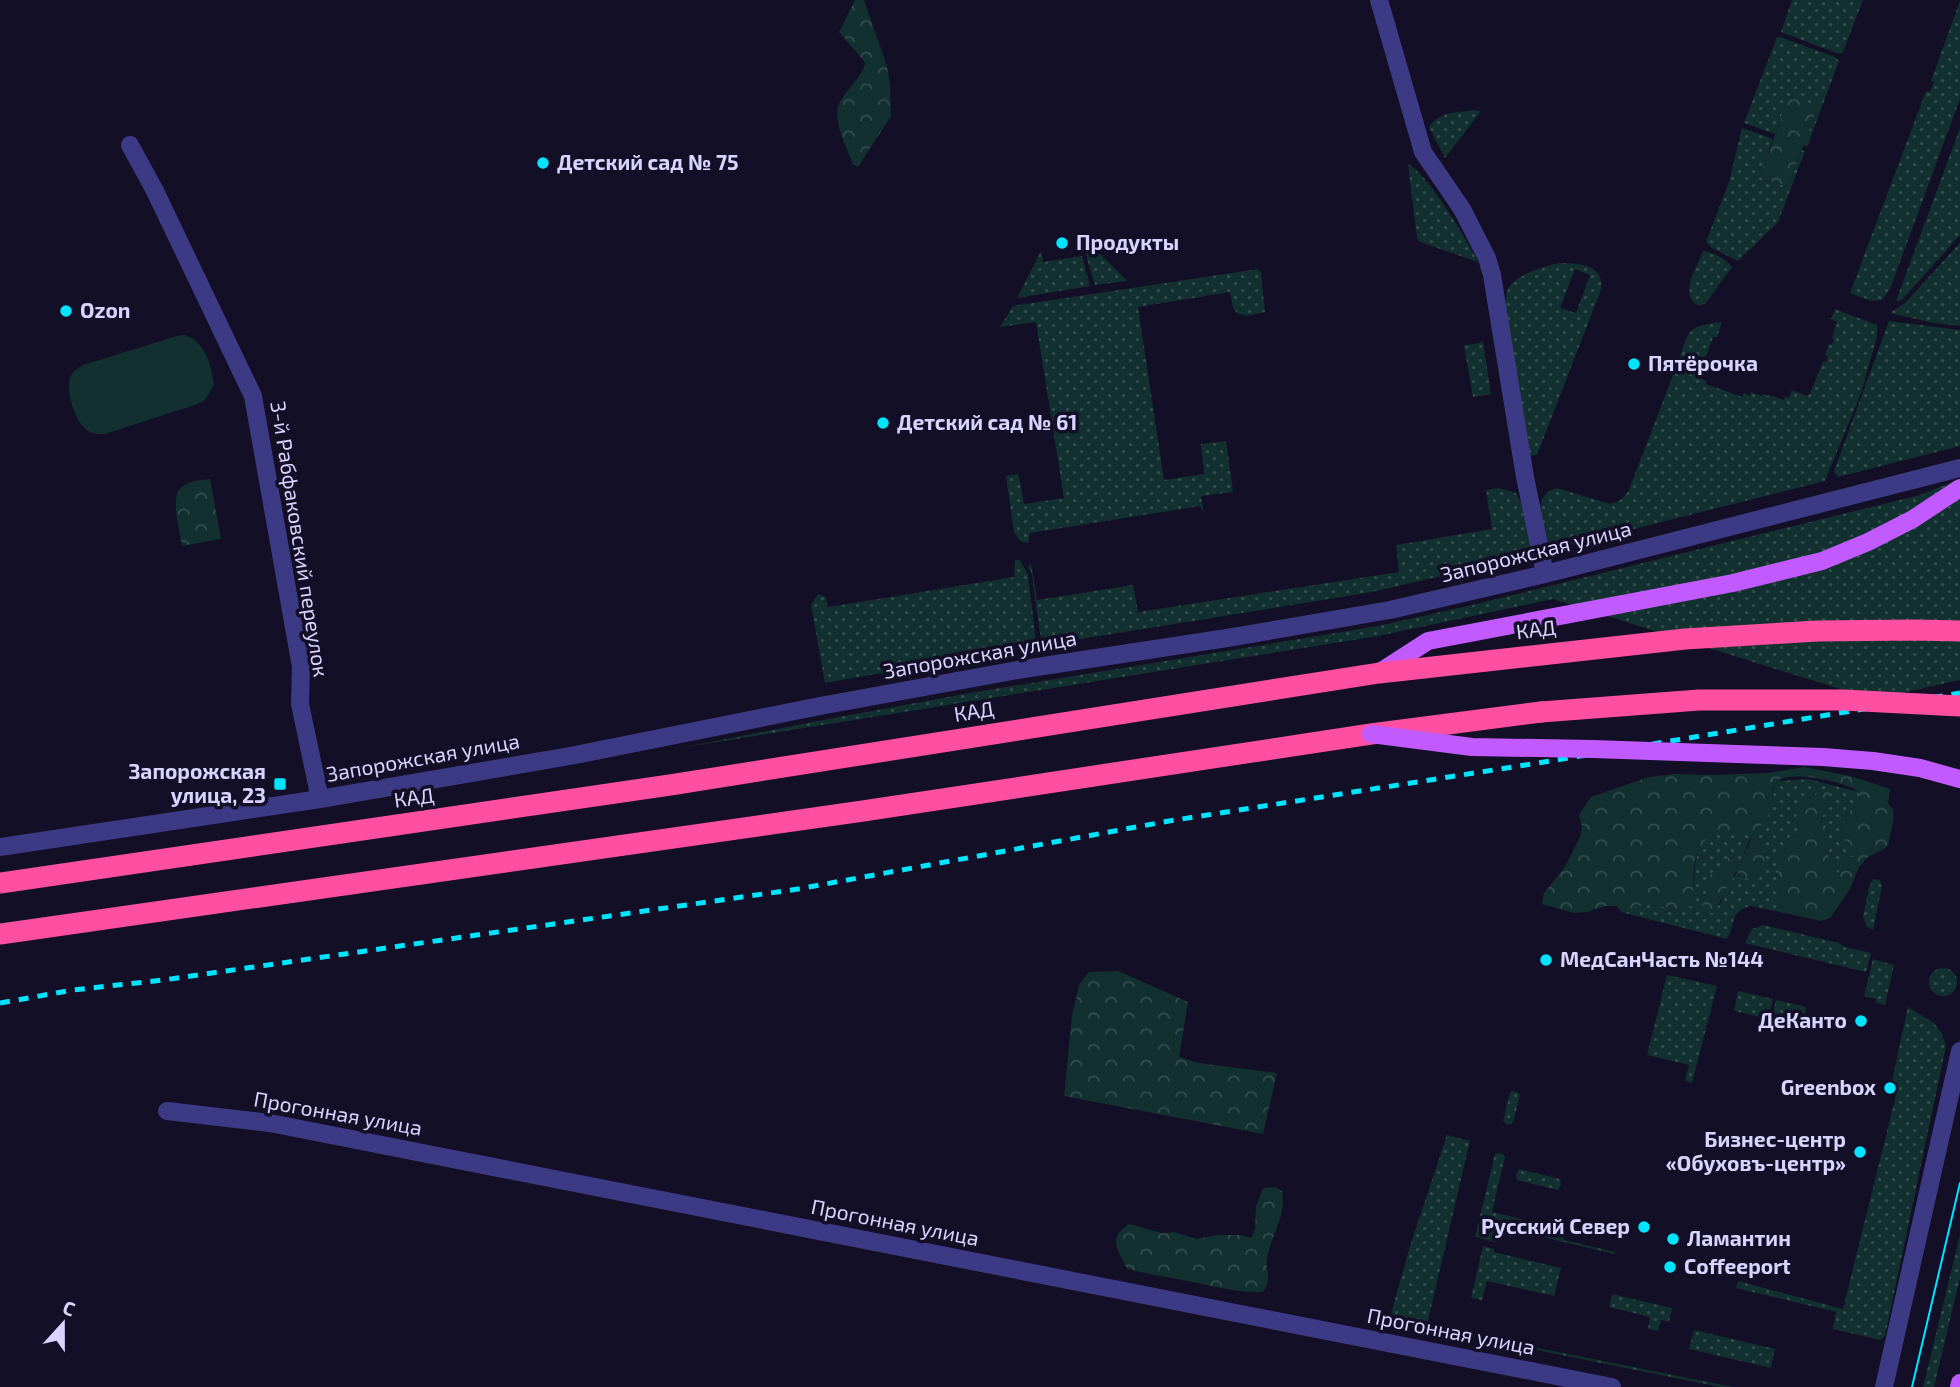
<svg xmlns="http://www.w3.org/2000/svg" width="1960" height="1387" viewBox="0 0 1960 1387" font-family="'Exo 2',sans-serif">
	<defs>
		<pattern id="grass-dots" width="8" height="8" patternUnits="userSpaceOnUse" patternTransform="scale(1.75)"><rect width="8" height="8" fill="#12302f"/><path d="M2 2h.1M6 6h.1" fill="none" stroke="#344d4e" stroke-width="1.8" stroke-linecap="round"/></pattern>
		<pattern id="forest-crowns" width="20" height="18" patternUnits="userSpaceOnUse" patternTransform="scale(1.75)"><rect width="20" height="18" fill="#12302f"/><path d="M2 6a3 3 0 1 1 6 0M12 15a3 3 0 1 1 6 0" fill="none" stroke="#344d4e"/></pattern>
	</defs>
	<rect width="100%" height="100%" fill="#130f26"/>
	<path fill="url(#grass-dots)" fill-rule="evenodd" d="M1792,0H1863L1843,52L1839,54L1781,32Z
		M1960,1V99L1890,289L1882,300L1872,301L1850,293L1926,91L1930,92L1934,82L1931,81Z
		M1777,37H1780L1835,57L1839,61L1807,147L1803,145L1818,107L1789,96L1775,134L1744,123Z
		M1473,110L1480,111L1479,114L1445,158L1429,127C1440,111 1456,113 1473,110Z
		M1742,128L1773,139L1760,177L1788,187L1802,150L1805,151L1778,222L1738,261L1712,248L1706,242L1729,182Z
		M1960,128V235L1901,301H1896Z
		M1408,164C1428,174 1467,240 1478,262L1420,242L1417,238Z
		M1083,237L1127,281L1095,285L1085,252Z
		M1960,243V326L1934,323L1890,313L1905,303Z
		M1041,251L1043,262L1082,256L1090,286L1017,298Z
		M1703,251C1713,252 1726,259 1732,267L1706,303L1699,306C1678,295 1697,267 1703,251Z
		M1560,263C1580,264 1605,264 1601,290L1537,455L1529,456L1505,309C1506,302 1505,293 1509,287C1516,275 1547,265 1560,263ZM1575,269L1590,275L1576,313L1560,308Z
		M1258,269L1261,273L1265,312L1247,316L1237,313L1233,308L1230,292L1138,307L1164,480L1204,474L1201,444L1226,441L1233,492L1201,496L1204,514L1200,506L1030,533L1028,543L1020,541L1014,532L1006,476L1017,474L1019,477L1024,504L1064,498L1036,322L1000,327L1013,306Z
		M1835,309L1877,325V337L1861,393L1825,481L1546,551L1540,510L1542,499L1548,491L1557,488L1610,504L1619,501L1628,492L1677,365L1680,366L1681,363L1678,362C1691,328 1685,327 1722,322L1717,337H1713L1699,377L1706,381V384L1742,397L1744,393L1750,396L1751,392L1762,396L1763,394L1768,396L1769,395L1784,400L1785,397L1789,398L1792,390L1807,396L1810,394L1823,361L1826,362L1828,357L1825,355L1829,344L1832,345L1834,339L1832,338L1837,322L1831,319Z
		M1889,321L1960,330V446L1838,477L1834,471Z
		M1483,342L1491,394L1473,397L1464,346Z
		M1960,479V680L1879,698L1844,690L1766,666L1553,599L1378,636L680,748L823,720L970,693L1378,626L1472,605L1920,495Z
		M1499,488L1516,493L1525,511L1532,555L1372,592L1044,645L1041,640L1032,575L1028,567L1031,563L1037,600L1133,585L1138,612L1399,572L1396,545L1492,529L1486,490Z
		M1015,560H1020L1028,575L1036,641L1035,646L825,683L811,605L818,594L826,597L828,607L1014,577Z
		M1808,779L1859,792L1860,802C1846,811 1844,820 1841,836C1847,844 1854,848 1858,857H1849L1844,862L1839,876L1829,859L1827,827L1821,820L1829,801L1806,833L1788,838L1775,870L1779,882L1780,900L1785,913L1751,906C1729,911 1736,924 1727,939L1621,912C1629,909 1639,905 1648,905C1662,905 1679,912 1692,905C1696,885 1690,847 1711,836C1719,832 1731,835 1740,835L1773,798L1774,784L1777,781ZM1750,838L1756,841L1759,846C1744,865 1726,881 1720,905H1702L1708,888L1709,876L1730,857L1734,863L1741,862Z
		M1874,879L1880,880L1882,886L1873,930L1867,927L1863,917L1870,883Z
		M1763,925L1839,943L1844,947L1871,953L1866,972L1745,943L1752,929Z
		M1873,959L1894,965L1885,1005L1876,1003V999L1864,996Z
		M1929 982a14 14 0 1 1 28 0a14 14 0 1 1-28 0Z
		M1667,975L1717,986L1692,1083L1685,1081L1689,1065L1647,1055Z
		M1738,991L1773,999L1768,1019L1734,1011Z
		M1776,1000L1806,1007L1805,1014L1789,1011L1787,1017L1773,1014Z
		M1908,1007L1934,1023L1942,1034L1946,1046L1885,1336L1880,1340L1833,1329L1836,1312L1736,1288L1738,1281L1843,1309L1898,1087L1891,1085Z
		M1512,1091L1518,1093L1520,1095L1513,1123L1507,1125L1503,1121L1510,1093Z
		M1447,1135L1470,1141L1426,1329L1389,1321L1410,1246Z
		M1498,1153L1503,1154L1505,1157L1492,1212L1566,1230L1564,1240L1615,1252V1254L1500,1227L1495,1242L1475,1237L1495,1154Z
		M1519,1169L1560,1179L1561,1185L1558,1190L1517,1180L1516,1175Z
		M1960,1235V1278L1934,1387H1923Z
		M1483,1246L1494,1249V1252L1561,1268L1554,1296L1487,1281L1482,1300L1471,1298Z
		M1612,1294L1672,1308L1669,1322L1661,1320L1658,1331L1648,1329L1650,1317L1609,1307Z
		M1694,1330L1775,1349L1771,1368L1689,1349Z
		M1463,1333L1733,1387H1720L1462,1335Z"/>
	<path fill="url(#forest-crowns)" d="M855,0H864L887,66L890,84L891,116L858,167L853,164C847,149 832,119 839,104C846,90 859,80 865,65L864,61L839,32Z
		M1789,96L1818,106L1788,187L1760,177Z
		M210,479L221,539L182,546C180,533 171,501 179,490C185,481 200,480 210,479Z
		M1804,767L1850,776L1890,789L1888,803L1893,809L1894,817L1888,845L1884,849L1868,857L1859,867L1850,889L1831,917L1821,921L1785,913L1780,900L1779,882L1775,870L1788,838L1805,833C1793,821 1795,816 1801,801L1814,797L1819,791H1829V801L1821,820L1827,827L1829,859L1839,875L1844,862L1849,857H1858C1854,848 1847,844 1841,836C1844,820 1846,811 1860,802L1859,792C1847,782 1782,767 1774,785C1772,788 1773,793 1773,796C1772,810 1768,819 1758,828C1737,849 1708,813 1695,862C1692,875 1695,891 1692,905C1680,912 1663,905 1648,905C1639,905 1629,909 1621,912L1617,906H1605L1587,912L1574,913L1542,904L1544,893L1565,867L1580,837L1582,826L1579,815L1591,797L1649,777L1674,774L1713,775L1768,773Z
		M1753,835L1755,836L1759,846L1765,849C1768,862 1764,873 1755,881L1742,877L1738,871L1734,874C1733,881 1729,884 1725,891C1721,898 1719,906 1714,914L1703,910L1702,905L1708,888L1709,876L1730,856L1734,863L1741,862Z
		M1118,971L1188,1002L1179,1057L1199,1063L1277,1073L1263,1134L1064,1096L1072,1016L1079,985L1089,972Z
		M1275,1187L1282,1191C1287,1215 1271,1236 1267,1258C1265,1272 1273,1278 1263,1292C1235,1293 1214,1286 1187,1281C1167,1277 1147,1274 1127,1269C1118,1250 1107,1238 1129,1224L1162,1233L1174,1232L1196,1239L1218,1235H1240L1251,1238L1255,1229L1256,1207L1263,1188Z"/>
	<path fill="#12302f" d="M185,335C206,343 211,364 214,385L205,400L198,404L105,434C99,434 94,435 88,431C76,424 64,390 71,376C73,371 78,368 83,365L177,336Z"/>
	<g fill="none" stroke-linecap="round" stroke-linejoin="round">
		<path stroke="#3d3a85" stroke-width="18" d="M1379,0L1423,152L1462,209L1487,258L1492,275L1525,477L1545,574
			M130,145L155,191L253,396L301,667L300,704L320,799
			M0,847L320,799L570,756L820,706L1017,670L1227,638L1390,610L1545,574L1960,468
			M167,1111L270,1123L1612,1387
			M1884,1387L1960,1051"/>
		<path stroke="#c25bff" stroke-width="18" d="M1380,672L1428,641L1733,583L1822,561L1868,542L1913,519L1960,488
			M1959,1387L1960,1383"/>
		<path stroke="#ff4fa3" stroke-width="21" d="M0,883L670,785L1379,673L1685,639L1817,631L1915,630L1960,631
			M0,934L863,811L1371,734L1541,712"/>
		<path stroke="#00e5ff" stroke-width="2" d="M1912,1387L1960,1183"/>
		<path stroke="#00e5ff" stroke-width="5" stroke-dasharray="10 9" stroke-linecap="butt" d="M0,1003L73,990L163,980L798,889L1169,821L1538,763L1960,693"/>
		<path stroke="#c25bff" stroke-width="18" d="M1371,734L1472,747L1593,749L1823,757L1873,761L1920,768L1960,779"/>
		<path stroke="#ff4fa3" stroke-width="21" d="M1541,712L1699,700H1843L1960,706"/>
	</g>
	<g fill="#00e5ff" stroke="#130f26" stroke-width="2.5">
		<circle cx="543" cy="163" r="7"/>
		<circle cx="1062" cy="243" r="7"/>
		<circle cx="66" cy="311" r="7"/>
		<circle cx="1634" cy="364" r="7"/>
		<circle cx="883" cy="423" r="7"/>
		<rect x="273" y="777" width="14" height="14" rx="3.5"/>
		<circle cx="1546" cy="960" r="7"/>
		<circle cx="1861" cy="1021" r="7"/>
		<circle cx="1890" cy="1088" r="7"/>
		<circle cx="1860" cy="1152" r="7"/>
		<circle cx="1644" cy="1227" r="7"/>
		<circle cx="1673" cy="1239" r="7"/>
		<circle cx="1670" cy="1267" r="7"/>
	</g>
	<g text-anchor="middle" stroke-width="7" stroke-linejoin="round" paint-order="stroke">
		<g font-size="21" font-weight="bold" fill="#d9d4ff" stroke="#130f26" text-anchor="start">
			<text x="557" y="170">Детский сад № 75</text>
			<text x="1076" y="250">Продукты</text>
			<text x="80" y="318">Ozon</text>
			<text x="1648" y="371">Пятёрочка</text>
			<text x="897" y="430">Детский сад № 61</text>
			<text x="266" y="779" text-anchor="end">Запорожская<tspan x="266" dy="24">улица, 23</tspan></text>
			<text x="1560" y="967">МедСанЧасть №144</text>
			<text x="1847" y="1028" text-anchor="end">ДеКанто</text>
			<text x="1876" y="1095" text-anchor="end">Greenbox</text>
			<text x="1846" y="1147" text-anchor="end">Бизнес-центр<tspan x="1846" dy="24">«Обуховъ-центр»</tspan></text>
			<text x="1630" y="1234" text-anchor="end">Русский Cевер</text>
			<text x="1687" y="1246">Ламантин</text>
			<text x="1684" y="1274">Coffeeport</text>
		</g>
		<g font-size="21" fill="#d9d4ff" stroke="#130f26">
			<text transform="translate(299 539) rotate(81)" y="7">3-й Рабфаковский переулок</text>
			<text transform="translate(1536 552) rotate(-14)" y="7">Запорожская улица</text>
			<text transform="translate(1536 630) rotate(-7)" y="7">КАД</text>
			<text transform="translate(980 655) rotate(-10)" y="7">Запорожская улица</text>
			<text transform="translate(974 712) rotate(-9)" y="7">КАД</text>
			<text transform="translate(423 758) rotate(-10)" y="7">Запорожская улица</text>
			<text transform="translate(414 798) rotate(-8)" y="7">КАД</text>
			<text transform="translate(338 1114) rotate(10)" y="7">Прогонная улица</text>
			<text transform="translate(895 1223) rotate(11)" y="7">Прогонная улица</text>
			<text transform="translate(1451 1332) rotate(11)" y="7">Прогонная улица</text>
		</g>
	</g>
	<g transform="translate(63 1324) rotate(21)" stroke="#130f26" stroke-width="5" paint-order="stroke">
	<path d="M0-5L12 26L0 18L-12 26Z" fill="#d9d4ff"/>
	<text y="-10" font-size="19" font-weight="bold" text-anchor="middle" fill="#d9d4ff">С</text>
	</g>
</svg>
